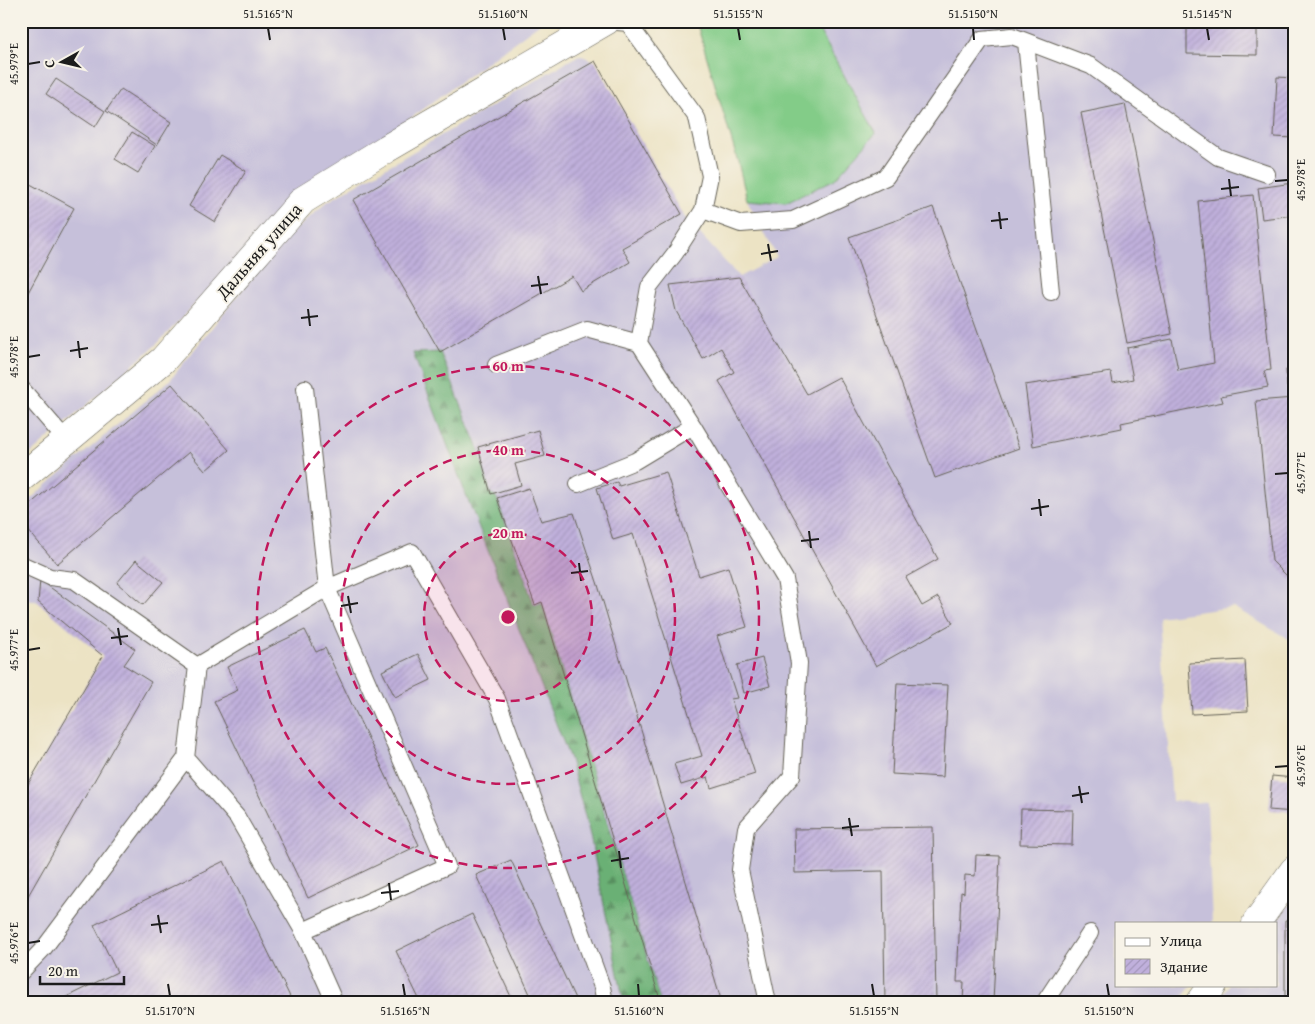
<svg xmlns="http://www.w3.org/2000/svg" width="1315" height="1024" viewBox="0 0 1315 1024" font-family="'Gentium Book Plus',serif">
	<defs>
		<pattern id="forest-firs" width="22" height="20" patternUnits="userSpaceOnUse" patternTransform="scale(1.25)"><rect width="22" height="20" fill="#6ab074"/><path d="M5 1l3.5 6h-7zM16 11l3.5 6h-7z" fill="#568e5e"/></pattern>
		<pattern id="building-hatch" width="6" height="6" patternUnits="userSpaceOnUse" patternTransform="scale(1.25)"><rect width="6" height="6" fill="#c0b0dc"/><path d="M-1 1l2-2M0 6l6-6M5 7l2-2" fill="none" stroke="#a497bc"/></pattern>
	</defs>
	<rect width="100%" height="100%" fill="#f7f3e8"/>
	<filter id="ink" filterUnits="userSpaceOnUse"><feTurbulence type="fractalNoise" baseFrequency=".02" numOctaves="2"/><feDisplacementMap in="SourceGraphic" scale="10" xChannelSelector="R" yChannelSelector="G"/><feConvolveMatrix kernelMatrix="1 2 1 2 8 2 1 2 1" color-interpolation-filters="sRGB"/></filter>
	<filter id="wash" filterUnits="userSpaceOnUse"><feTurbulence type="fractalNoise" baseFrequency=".0096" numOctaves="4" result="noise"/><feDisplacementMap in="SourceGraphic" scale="20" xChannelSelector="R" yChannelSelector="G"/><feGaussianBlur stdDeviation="1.12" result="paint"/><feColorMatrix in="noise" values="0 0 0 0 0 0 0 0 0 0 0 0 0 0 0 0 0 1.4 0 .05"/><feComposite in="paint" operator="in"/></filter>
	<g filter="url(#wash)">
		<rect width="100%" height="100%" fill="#ece3c4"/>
		<path fill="#c6c0da" d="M21,21H543L385,137L250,246L157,344L21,462Z
			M814,21H1294V642L1233,607L1159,617L1172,801L1207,803L1212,923H1116V985H1192L1178,1003H661L535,605L497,498L491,494L478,447L440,352L413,353L463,487L570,759L589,831L624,1003H21V796L103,657L38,602L21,597V507L170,380L278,245L327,202L579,55L595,61L682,214L739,277L777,257L747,200L786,203L876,133Z
			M1294,898V1003H1216L1229,985H1276L1275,923Z"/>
		<path fill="#83cc88" stroke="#507452" d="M696,21H814L876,133L835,179L786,203L747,200L738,162Z"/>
		<path fill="url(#forest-firs)" stroke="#436648" d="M440,352L478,447L491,493L497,498L534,605L542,602L661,1003H624L589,831L570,759L463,487L413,353Z"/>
		<g id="blocks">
			<path fill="url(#building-hatch)" d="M1187,21H1257V55L1187,54Z
				M595,61L682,214L622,248L630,262L581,291L572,276L440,352L353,200Z
				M1277,77L1294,78V138L1274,137Z
				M56,79L105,111L95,127L46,94Z
				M121,89L171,122L157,145L106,111Z
				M1125,104L1172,334L1127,343L1081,113Z
				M132,132L155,146L138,173L115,159Z
				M220,155L246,171L215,222L189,206Z
				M21,179L74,208L25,298L21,296Z
				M1293,183L1294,215L1262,219L1258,188Z
				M1253,195L1271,370L1264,371L1268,387L1221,396L1223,402L1121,423L1122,428L1033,446L1025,385L1111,372L1113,383L1133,379L1127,348L1172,339L1178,370L1214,363L1198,201Z
				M933,207L1019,448L935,478L849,237Z
				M739,277L807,394L839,377L938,559L906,577L922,606L938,597L953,623L876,666L719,381L734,372L721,348L703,359L676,311L670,285Z
				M1294,369V386L1287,387L1286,370Z
				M172,384L229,450L205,471L189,452L57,564L21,522V512Z
				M1294,398V583L1272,561L1256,401Z
				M538,430L545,456L515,464L521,485L491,494L478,447Z
				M666,472L699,576L728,567L747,627L717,636L737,698L731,699L755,774L711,788L708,777L681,785L674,764L702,756L633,534L613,540L597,488L617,482L619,486Z
				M529,488L541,521L574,513L598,585L722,1003H661L542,602L535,605L497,498Z
				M136,560L163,582L143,605L117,583Z
				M40,580L135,649L124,665L151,682L21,908V796L103,656L38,602Z
				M305,630L316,652L325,648L419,845L308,898L214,701L238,690L227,667Z
				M418,654L431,680L395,697L382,671Z
				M762,658L770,686L744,693L737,665Z
				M1245,660L1248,711L1192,714L1189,663Z
				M897,683L948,685L943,777L892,774Z
				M1272,776L1294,778V812L1269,810Z
				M1021,809L1073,810L1072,845L1020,844Z
				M933,827L936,1003H885L883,871L795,873L794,829Z
				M976,855L1000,856L993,1003H963L964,982H957L961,892L964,893L965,875L975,876Z
				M511,860L577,1003H534L476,875Z
				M224,861L293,1003H54L117,972L94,925Z
				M472,914L514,1003H421L396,951Z
				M1285,920H1294V1003H1285Z"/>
		</g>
	</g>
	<g filter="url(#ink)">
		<use href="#blocks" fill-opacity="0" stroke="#656257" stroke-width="1"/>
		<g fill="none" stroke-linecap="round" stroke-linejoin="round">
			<defs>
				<path id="lane" d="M607,21L628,23L697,118L710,176L703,210L676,252L649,287L639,343L693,426L785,579L799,663L792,776L746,828L740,870L768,1003
					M1026,42L1051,292
					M703,210L741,224L793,220L886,177L982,39L1012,36L1091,66L1218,157L1267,174
					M496,365L587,329L639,343
					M21,388L66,440
					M578,484L635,461L693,426
					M21,564L50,577L74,580L197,666L186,758L44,948L21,972
					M197,666L327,588L305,388
					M186,758L237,817L303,931
					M335,1003L303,931L447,866L327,588L412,552L497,699L602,987L605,1003
					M1044,1003L1090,933"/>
				<path id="street" d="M21,478L163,360L303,200L386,149L606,21
					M1256,923L1294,870
					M1200,1003L1213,985"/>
			</defs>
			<use href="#lane" stroke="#656257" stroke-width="18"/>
			<use href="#street" stroke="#656257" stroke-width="29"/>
			<use href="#lane" stroke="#fff" stroke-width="16"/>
			<use href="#street" stroke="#fff" stroke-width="28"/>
		</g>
	</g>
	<path fill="none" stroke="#1c1c1c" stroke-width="2" d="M268,28L270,40M503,28L505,40M738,28L740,40M973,28L974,40M1207,28L1209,40M28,64L40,62M1229,179L1231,196M1275,181L1288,180M1221,189L1239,187M999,212L1001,229M991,221L1008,219M768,244L771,261M761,254L778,251M538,276L541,294M531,286L548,284M308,309L310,326M301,318L318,316M78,341L80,358M70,351L88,348M28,357L40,355M1275,474L1288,473M1039,499L1041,516M1031,509L1049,506M809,531L811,548M801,541L819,539M579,563L581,581M571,573L588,571M348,596L351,613M341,606L358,603M118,628L121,645M111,638L128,636M28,650L40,648M1275,767L1288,766M1079,786L1082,803M1072,796L1089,793M849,818L852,836M842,828L859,826M619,851L621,868M611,861L629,858M389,883L391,900M381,893L399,891M158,915L161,933M151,925L168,923M28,943L40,941M168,984L170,996M403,984L405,996M638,984L639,996M872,984L874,996M1107,984L1109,996"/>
	<circle cx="508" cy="617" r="84" fill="#c2185b" fill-opacity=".12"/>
	<g fill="none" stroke="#c2185b" stroke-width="2.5" stroke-dasharray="9 6">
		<circle cx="508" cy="617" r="84"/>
		<circle cx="508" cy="617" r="167"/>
		<circle cx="508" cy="617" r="251"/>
	</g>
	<g text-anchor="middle" stroke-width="4" stroke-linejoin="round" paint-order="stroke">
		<g font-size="18" fill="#1c1c1c" stroke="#f7f3e8">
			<text transform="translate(259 251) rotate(-49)" y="6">Дальняя улица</text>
		</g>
	</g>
	<circle cx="508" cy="617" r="8" fill="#c2185b" stroke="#f7f3e8" stroke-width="2.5"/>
	<g font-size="15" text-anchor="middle" font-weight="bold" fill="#c2185b" stroke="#f7f3e8" stroke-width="4" stroke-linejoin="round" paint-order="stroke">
		<text x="508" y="371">60 m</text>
		<text x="508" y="455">40 m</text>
		<text x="508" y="538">20 m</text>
	</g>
	<rect width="1315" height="1024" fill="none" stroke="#f7f3e8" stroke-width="55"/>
	<rect x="1115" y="922" width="162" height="65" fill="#f7f3e8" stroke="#9f9d96"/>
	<rect x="1125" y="938" width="25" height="8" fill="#ffffff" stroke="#9f9d96"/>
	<text x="1160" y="946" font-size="15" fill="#1c1c1c">Улица</text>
	<rect x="1125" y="959" width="25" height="15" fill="url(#building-hatch)" stroke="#9f9d96"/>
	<text x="1160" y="972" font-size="15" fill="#1c1c1c">Здание</text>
	<g transform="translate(62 62) rotate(262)" stroke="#f7f3e8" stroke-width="4" paint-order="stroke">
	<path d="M0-4L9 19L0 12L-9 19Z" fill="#1c1c1c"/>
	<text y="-8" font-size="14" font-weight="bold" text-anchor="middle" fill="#1c1c1c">С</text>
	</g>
	<path d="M40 976v8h84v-8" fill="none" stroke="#1c1c1c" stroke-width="2.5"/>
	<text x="48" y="976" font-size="15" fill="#1c1c1c" stroke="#f7f3e8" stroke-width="4" paint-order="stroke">20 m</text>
	<rect x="28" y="28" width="1260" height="968" fill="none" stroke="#1c1c1c" stroke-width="2"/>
	<g font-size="12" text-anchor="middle" fill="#1c1c1c">
		<text x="268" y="18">51.5165°N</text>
		<text x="503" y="18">51.5160°N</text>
		<text x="738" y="18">51.5155°N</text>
		<text x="973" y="18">51.5150°N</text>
		<text x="1207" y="18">51.5145°N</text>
		<text transform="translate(14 64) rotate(-90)" y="4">45.979°E</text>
		<text transform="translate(1301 180) rotate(-90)" y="4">45.978°E</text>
		<text transform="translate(14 357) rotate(-90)" y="4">45.978°E</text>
		<text transform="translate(1301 473) rotate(-90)" y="4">45.977°E</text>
		<text transform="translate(14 650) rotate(-90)" y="4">45.977°E</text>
		<text transform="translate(1301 766) rotate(-90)" y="4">45.976°E</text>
		<text transform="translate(14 943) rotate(-90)" y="4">45.976°E</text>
		<text x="170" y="1015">51.5170°N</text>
		<text x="405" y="1015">51.5165°N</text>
		<text x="639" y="1015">51.5160°N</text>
		<text x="874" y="1015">51.5155°N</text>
		<text x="1109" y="1015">51.5150°N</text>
	</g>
</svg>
